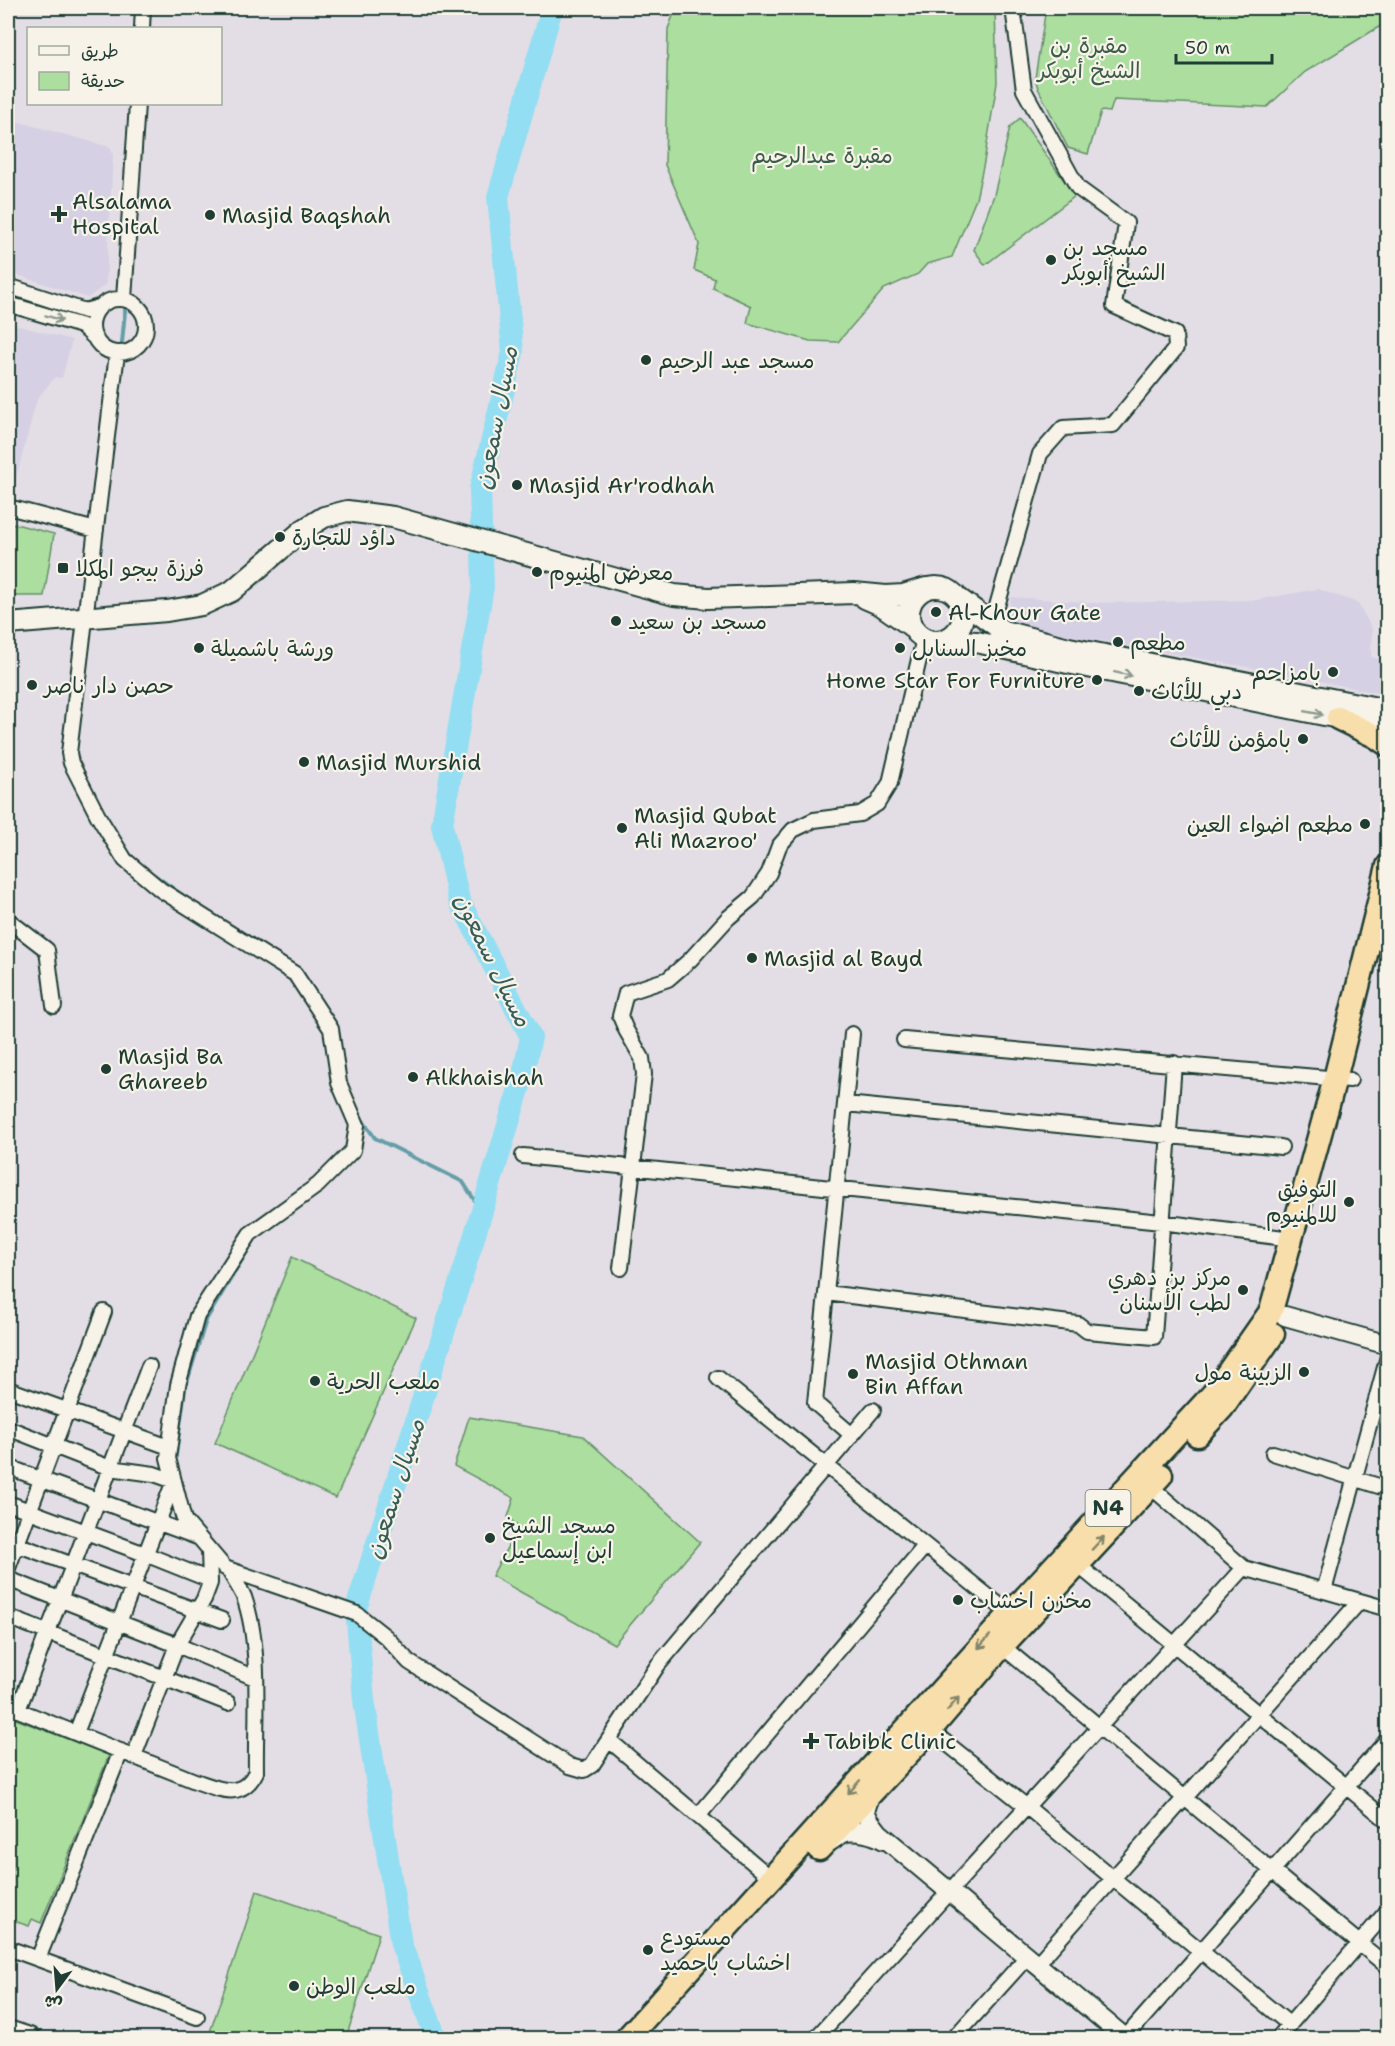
<svg xmlns="http://www.w3.org/2000/svg" width="1395" height="2046" viewBox="0 0 1395 2046" font-family="'Shantell Sans','Playpen Sans Arabic',sans-serif">
	<rect width="100%" height="100%" fill="#e3dee5"/>
	<filter id="ink" filterUnits="userSpaceOnUse"><feTurbulence type="fractalNoise" baseFrequency=".0167" numOctaves="2"/><feDisplacementMap in="SourceGraphic" scale="12" xChannelSelector="R" yChannelSelector="G"/><feConvolveMatrix kernelMatrix="1 2 1 2 8 2 1 2 1" color-interpolation-filters="sRGB"/></filter>
	<g filter="url(#ink)">
		<path fill="#d5d0e3" d="M8,119L110,147L113,155L106,284L88,298L8,272Z
			M8,323L72,340L62,378L55,377L37,399L15,482L8,480Z
			M1318,589L1358,603L1372,629L1371,657L1387,661V695L1281,673L1007,624L1011,597L1097,603L1256,600Z"/>
		<path fill="#abde9f" stroke="#658e6a" stroke-width="1.5" d="M676,8H995L997,83L984,162L976,199L952,257L927,264L918,274L884,289L838,342L810,341L747,323L751,306L713,288L715,279L694,270L699,244L665,165L668,29Z
			M1046,8H1387V24L1382,25L1305,72L1267,107L1114,100L1110,112L1101,111L1088,154L1068,148L1038,88L1035,78Z
			M1020,118L1075,196L985,265L974,250L994,195L1010,127Z
			M8,522L54,534L44,596H8Z
			M292,1257L416,1318L336,1498L215,1443Z
			M469,1417L583,1436L700,1542L614,1644L492,1576L518,1527L508,1517L514,1498L454,1466Z
			M8,1716L109,1755L41,1923L32,1919L29,1926L8,1919Z
			M257,1891L379,1934L346,2038H208Z"/>
		<g fill="none" stroke-linecap="round" stroke-linejoin="round">
			<path stroke="#659ea7" stroke-width="4" d="M121,353L126,301
				M121,841L133,860
				M149,871L192,902
				M361,1118L375,1138L463,1182L482,1212
				M175,1462L185,1389L206,1320L251,1245"/>
			<path stroke="#93def3" stroke-width="22" d="M436,2038L401,1944L364,1700L356,1609L472,1244L522,1079L531,1037L459,900L442,825L483,587L480,489L513,352L498,197L552,8"/>
			<defs>
				<path id="minor" d="M142,28L143,8
					M8,286L85,311L99,307
					M92 326a27 27 0 1 1 54 0a27 27 0 1 1-54 0Z
					M124,299L137,104
					M8,304L82,326L96,339
					M117,353L69,753L71,763L98,816L125,860L161,890L295,974L331,1029L339,1083L357,1125L353,1150L318,1185L250,1234L197,1316L178,1385L168,1458L184,1520L225,1568L357,1614L386,1637L409,1662L570,1766L584,1770L592,1765L658,1665L873,1410
					M8,507L96,530
					M992,624L1040,454L1063,428L1113,425L1176,348L1175,334L1114,306L1126,223L1078,188L1024,90L1013,8
					M8,920L47,950L54,1006
					M904,1040L1350,1080
					M846,1104L1281,1147
					M523,1156L1161,1222L1292,1239
					M621,1268L644,1074L642,1058L626,1030L620,1016L626,993L668,979L690,960L728,918L753,897L769,873L779,846L793,830L814,820L860,814L877,804L890,783L924,638
					M826,1293L1078,1324L1087,1331L1154,1337L1174,1063
					M718,1378L1010,1614
					M8,1389L169,1447
					M8,1428L110,1468L154,1474L174,1481L76,1733
					M852,1435L815,1403L852,1034
					M1273,1453L1388,1489
					M8,1467L197,1537
					M1150,1486L1244,1568L1388,1609
					M8,1503L145,1554L210,1580
					M8,1541L222,1620
					M1078,1565L1388,1821
					M8,1568L104,1312
					M8,1579L177,1645L255,1678
					M1324,1591L1388,1356
					M8,1617L228,1703
					M1002,1646L1388,1967
					M8,1706L195,1781C220,1789 241,1801 256,1772C255,1718 262,1648 244,1597C240,1588 233,1578 228,1569
					M18,1710L149,1366
					M930,1730L1027,1807L1290,2025
					M609,1740L772,1879
					M134,1756L177,1645L204,1599L210,1583L209,1550
					M699,1815L925,1546
					M8,1948L197,2017
					M38,1959L121,1751
					M1036,1965L1360,1601
					M816,2038L1244,1568
					M954,2038L1027,1957
					M1125,2038L1388,1739
					M1278,2038L1388,1910"/>
				<path id="tertiary" d="M1285,1316L1388,1345
					M871,1793L865,1811L869,1820L879,1833L1125,2038
					M829,1842C834,1839 840,1834 846,1832C857,1830 874,1834 884,1840"/>
				<path id="secondary" d="M909 614a27 27 0 1 1 54 0a27 27 0 1 1-54 0Z
					M865,598L881,605L911,626
					M958,598L1003,631L1069,648L1388,710
					M8,624L167,611L202,605L232,591L303,530L324,517L347,511L393,517L674,595L708,598L854,593L886,596L903,595L926,588
					M942,640L977,642L1068,663L1388,728
					M8,2031L29,2038"/>
				<path id="trunk" d="M1338,718L1375,736L1388,745
					M1197,1435L1222,1408L1273,1334
					M819,1849L930,1730L1002,1646L1161,1475
					M627,2038L1010,1614L1213,1394L1271,1311L1335,1079L1388,866"/>
			</defs>
			<use href="#minor" stroke="#1f3d34" stroke-width="18"/>
			<use href="#tertiary" stroke="#1f3d34" stroke-width="22"/>
			<use href="#secondary" stroke="#1f3d34" stroke-width="24"/>
			<use href="#trunk" stroke="#1f3d34" stroke-width="27"/>
			<use href="#minor" stroke="#f7f3e8" stroke-width="14"/>
			<use href="#tertiary" stroke="#f7f3e8" stroke-width="18"/>
			<use href="#secondary" stroke="#f7f3e8" stroke-width="20"/>
			<use href="#trunk" stroke="#f8deab" stroke-width="22"/>
		</g>
		<defs><path id="oneway-shaft" d="M-6 0H5M1.5-3L5.5 0L1.5 3" fill="none" stroke-width="1.6" stroke-linecap="round" stroke-linejoin="round" transform="scale(1.5)"/></defs>
		<g stroke="#8b988e">
			<use href="#oneway-shaft" transform="translate(54 318) rotate(17)"/>
			<use href="#oneway-shaft" transform="translate(1123 674) rotate(12)"/>
			<use href="#oneway-shaft" transform="translate(1314 713) rotate(11)"/>
		</g>
		<g stroke="#81856a">
			<use href="#oneway-shaft" transform="translate(1098 1543) rotate(-47)"/>
			<use href="#oneway-shaft" transform="translate(984 1642) rotate(132)"/>
			<use href="#oneway-shaft" transform="translate(953 1704) rotate(-49)"/>
			<use href="#oneway-shaft" transform="translate(854 1787) rotate(132)"/>
		</g>
	</g>
	<g fill="#1f3d34" stroke="#f7f3e8" stroke-width="2">
		<path d="M56 205h6v6h6v6h-6v6h-6v-6h-6v-6h6z"/>
		<circle cx="210" cy="215" r="6"/>
		<circle cx="1051" cy="260" r="6"/>
		<circle cx="646" cy="360" r="6"/>
		<circle cx="517" cy="485" r="6"/>
		<circle cx="280" cy="537" r="6"/>
		<rect x="57" y="562" width="12" height="12" rx="3"/>
		<circle cx="537" cy="572" r="6"/>
		<circle cx="936" cy="612" r="6"/>
		<circle cx="616" cy="621" r="6"/>
		<circle cx="1118" cy="642" r="6"/>
		<circle cx="199" cy="648" r="6"/>
		<circle cx="900" cy="648" r="6"/>
		<circle cx="1333" cy="672" r="6"/>
		<circle cx="1097" cy="680" r="6"/>
		<circle cx="32" cy="685" r="6"/>
		<circle cx="1139" cy="691" r="6"/>
		<circle cx="1303" cy="739" r="6"/>
		<circle cx="304" cy="762" r="6"/>
		<circle cx="1365" cy="824" r="6"/>
		<circle cx="622" cy="828" r="6"/>
		<circle cx="752" cy="958" r="6"/>
		<circle cx="106" cy="1069" r="6"/>
		<circle cx="413" cy="1077" r="6"/>
		<circle cx="1349" cy="1202" r="6"/>
		<circle cx="1243" cy="1290" r="6"/>
		<circle cx="1304" cy="1372" r="6"/>
		<circle cx="853" cy="1374" r="6"/>
		<circle cx="315" cy="1381" r="6"/>
		<circle cx="490" cy="1538" r="6"/>
		<circle cx="958" cy="1600" r="6"/>
		<path d="M808 1732h6v6h6v6h-6v6h-6v-6h-6v-6h6z"/>
		<circle cx="648" cy="1950" r="6"/>
		<circle cx="294" cy="1986" r="6"/>
	</g>
	<g text-anchor="middle" stroke-width="4.5" stroke-linejoin="round" paint-order="stroke">
		<rect fill="#f7f3e8" stroke="#60746a" stroke-width="1.5" x="1085.5" y="1490" width="45" height="36" rx="4.5"/>
		<g font-size="21" font-weight="bold" fill="#1f3d34">
			<text x="1108" y="1515">N4</text>
		</g>
		<g font-size="22" fill="#3b5d49" stroke="#f7f3e8">
			<text x="1089" y="53">مقبرة بن<tspan x="1089" dy="25">الشيخ أبوبكر</tspan></text>
			<text x="822" y="163">مقبرة عبدالرحيم</text>
		</g>
		<g font-size="22" fill="#1f3d34" stroke="#f7f3e8" text-anchor="start">
			<text x="72" y="209">Alsalama<tspan x="72" dy="25">Hospital</tspan></text>
			<text x="222" y="223">Masjid Baqshah</text>
			<text x="1063" y="255">مسجد بن<tspan x="1063" dy="25">الشيخ أبوبكر</tspan></text>
			<text x="658" y="368">مسجد عبد الرحيم</text>
			<text x="529" y="493">Masjid Ar'rodhah</text>
			<text x="292" y="545">داؤد للتجارة</text>
			<text x="75" y="576">فرزة بيجو المكلا</text>
			<text x="549" y="580">معرض المنيوم</text>
			<text x="948" y="620">Al-Khour Gate</text>
			<text x="628" y="629">مسجد بن سعيد</text>
			<text x="1130" y="650">مطعم</text>
			<text x="211" y="656">ورشة باشميلة</text>
			<text x="912" y="656">مخبز السنابل</text>
			<text x="1321" y="680" text-anchor="end">بامزاحم</text>
			<text x="1085" y="688" text-anchor="end">Home Star For Furniture</text>
			<text x="44" y="693">حصن دار ناصر</text>
			<text x="1151" y="699">دبي للأثاث</text>
			<text x="1291" y="747" text-anchor="end">بامؤمن للأثاث</text>
			<text x="316" y="770">Masjid Murshid</text>
			<text x="634" y="823">Masjid Qubat<tspan x="634" dy="25">Ali Mazroo'</tspan></text>
			<text x="1353" y="832" text-anchor="end">مطعم اضواء العين</text>
			<text x="764" y="966">Masjid al Bayd</text>
			<text x="118" y="1064">Masjid Ba<tspan x="118" dy="25">Ghareeb</tspan></text>
			<text x="425" y="1085">Alkhaishah</text>
			<text x="1337" y="1197" text-anchor="end">التوفيق<tspan x="1337" dy="25">للالمنيوم</tspan></text>
			<text x="1231" y="1285" text-anchor="end">مركز بن دهري<tspan x="1231" dy="25">لطب الأسنان</tspan></text>
			<text x="865" y="1369">Masjid Othman<tspan x="865" dy="25">Bin Affan</tspan></text>
			<text x="1292" y="1380" text-anchor="end">الزبينة مول</text>
			<text x="327" y="1389">ملعب الحرية</text>
			<text x="502" y="1533">مسجد الشيخ<tspan x="502" dy="25">ابن إسماعيل</tspan></text>
			<text x="970" y="1608">مخزن اخشاب</text>
			<text x="824" y="1749">Tabibk Clinic</text>
			<text x="660" y="1945">مستودع<tspan x="660" dy="25">اخشاب باحميد</tspan></text>
			<text x="306" y="1994">ملعب الوطن</text>
		</g>
		<g font-size="24" font-style="italic" fill="#365d5a" stroke="#f7f3e8">
			<text transform="translate(496 418) rotate(-79)" y="8">مسيال سمعون</text>
			<text transform="translate(493 960) rotate(64)" y="8">مسيال سمعون</text>
			<text transform="translate(395 1489) rotate(-72)" y="8">مسيال سمعون</text>
		</g>
	</g>
	<rect width="1395" height="2046" fill="none" stroke="#f7f3e8" stroke-width="30"/>
	<rect x="15" y="15" width="1365" height="2016" fill="none" stroke="#1f3d34" stroke-width="2" filter="url(#ink)"/>
	<rect x="27" y="27" width="195" height="78" fill="#f7f3e8" stroke="#a1aaa0" stroke-width="1.5"/>
	<rect x="39" y="46" width="30" height="9" fill="#f7f3e8" stroke="#a1aaa0" stroke-width="1.5"/>
	<text x="81" y="57" font-size="18" fill="#1f3d34">طريق</text>
	<rect x="39" y="72" width="30" height="18" fill="#abde9f" stroke="#a1aaa0" stroke-width="1.5"/>
	<text x="81" y="87" font-size="18" fill="#1f3d34">حديقة</text>
	<g transform="translate(57 1989) rotate(196)" stroke="#f7f3e8" stroke-width="4.5" paint-order="stroke">
	<path d="M0-4.5L10 22L0 15L-10 22Z" fill="#1f3d34"/>
	<text y="-9" font-size="16" font-weight="bold" text-anchor="middle" fill="#1f3d34">ش</text>
	</g>
	<path d="M1176 54v9h96v-9" fill="none" stroke="#1f3d34" stroke-width="3"/>
	<text x="1185" y="54" font-size="18" fill="#1f3d34" stroke="#f7f3e8" stroke-width="4.5" paint-order="stroke">50 m</text>
</svg>
